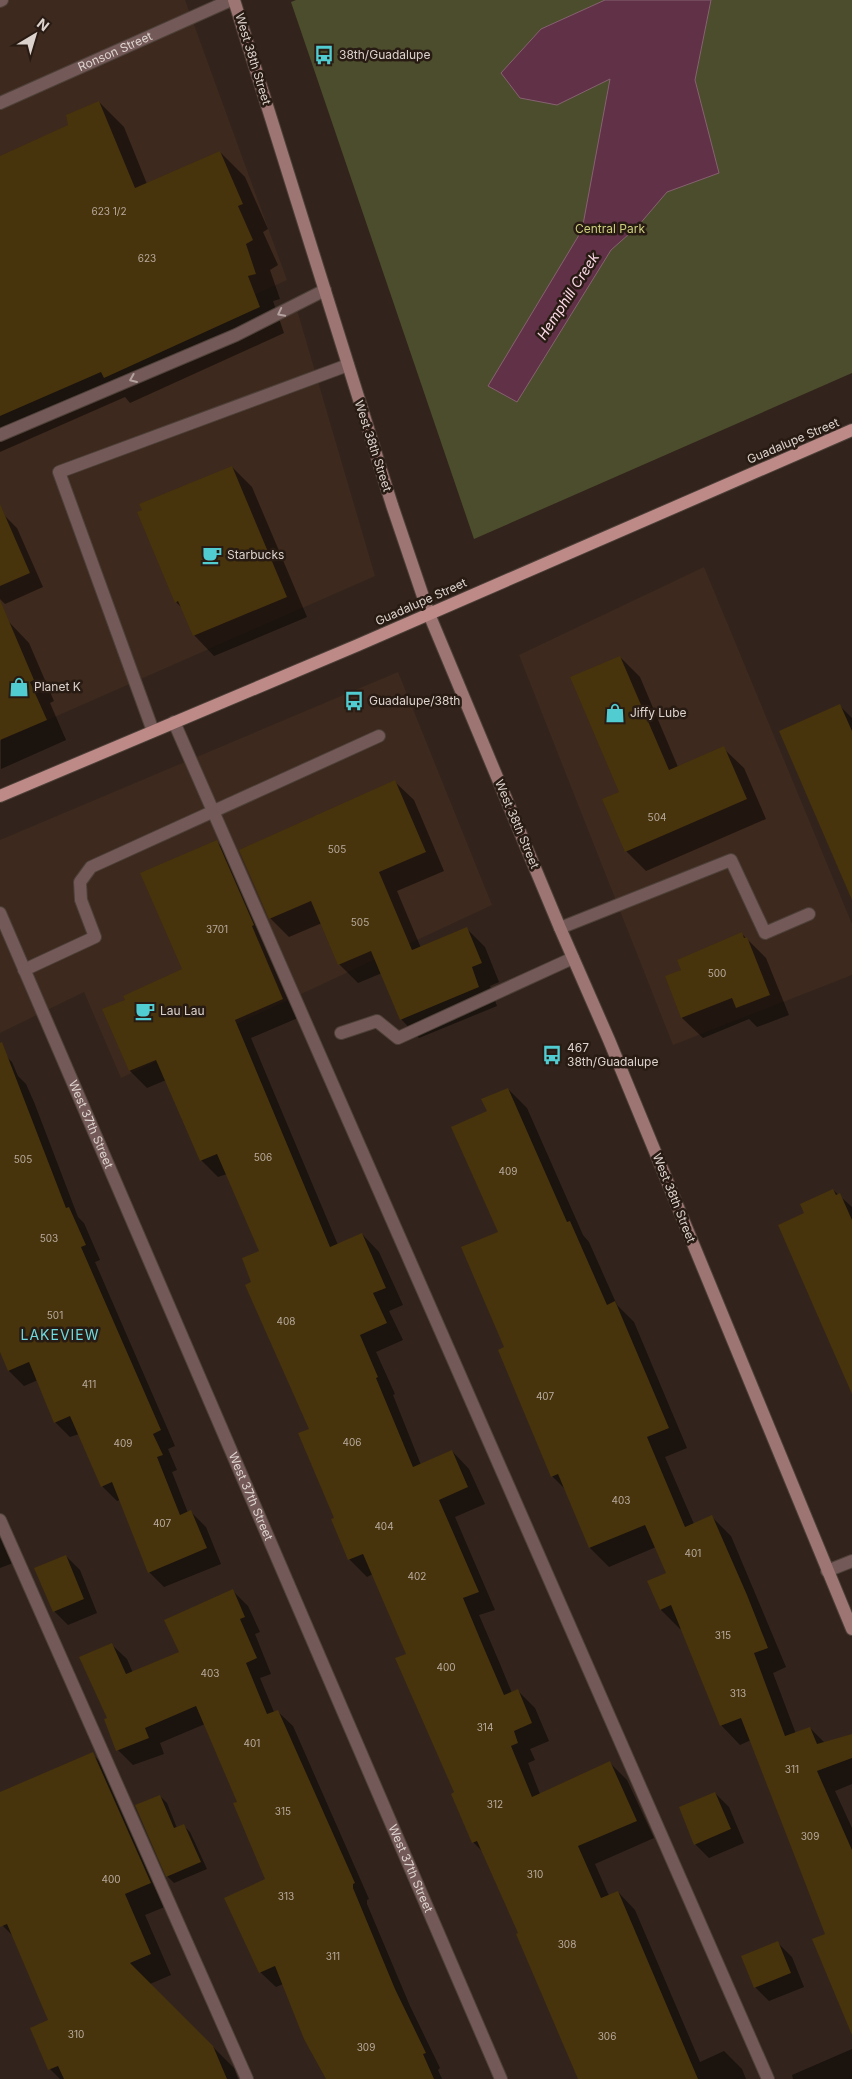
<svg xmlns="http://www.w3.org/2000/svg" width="852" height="2079" viewBox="0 0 852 2079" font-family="Inter,sans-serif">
	<rect width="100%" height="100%" fill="#32241c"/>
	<path fill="#3d291d" d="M0,0H185L287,280L0,412Z
		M295,303L375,576L0,741V442Z
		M704,567L852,924V975L673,1045L519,655Z
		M398,672L492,905L121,1078L84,992L0,1033V840Z"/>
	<path fill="#4c4d2d" d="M296,0H852V373L474,539L291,2Z"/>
	<path fill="#613148" stroke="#866270" d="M605,0H711L695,80L719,173L667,192L638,226L611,250L517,402L488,386L582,230L610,79L557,105L520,98L501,73L541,29Z"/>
	<path fill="#0007" d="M99,102L124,127L147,184L220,152L245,177L268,229L263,232L278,265L270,270L280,299L273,301L284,333L130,403L125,397L0,452V185Z
		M232,467L252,487L307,617L214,656L194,635L183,609L176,602Z
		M3,514L17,528L43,587L5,604L0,599V515Z
		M9,622L29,643L54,701L50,703L66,740L1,769L0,626Z
		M620,657L640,677L678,767L723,748L744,768L766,819L646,871L626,851L621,792Z
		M840,706L852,718V897Z
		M395,782L414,800L444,871L397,891L421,948L467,929L485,947L499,982L490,986L497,1006L419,1038L401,1019L382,973L358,983L339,964L322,923L289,937L270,918Z
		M216,841L234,859L300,1017L251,1038L338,1245L362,1234L379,1252L403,1305L389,1311L403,1340L376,1352L395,1394L393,1395L421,1465L452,1451L469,1469L485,1504L455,1517L495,1610L479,1615L500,1664L512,1693L518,1691L535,1708L549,1741L530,1749L535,1760L528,1763L540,1794L609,1762L627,1780L654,1838L595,1864L609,1896L618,1892L635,1910L700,2062L724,2051L742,2069L746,2079H580L520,1934L484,1853L473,1842L407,1655L373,1574L367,1577L349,1559L310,1429L253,1283L260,1251L227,1174L218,1177L201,1160L166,1080L147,1088L130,1071L104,1010L126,1001L184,970Z
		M742,934L766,958L789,1015L757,1027L749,1019L703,1038L682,1018L667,977L682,970Z
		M0,1050L12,1062L18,1076L26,1084L34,1102L78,1217L84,1223L100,1260L95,1262L175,1446L168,1449L177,1470L172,1472L188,1513L191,1512L206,1527L221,1564L164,1587L149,1572L120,1500L117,1501L102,1486L79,1434L70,1437L55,1422L38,1380L24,1386L9,1371L0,1350Z
		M508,1089L527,1108L583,1235L589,1242L617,1305L634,1322L687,1448L665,1457L694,1524L712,1517L731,1536L786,1667L773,1673L796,1734L810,1728L825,1743L852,1735V1784L835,1791L852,1828V2033L827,1934L751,1740L740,1745L721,1725L682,1628L680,1629L661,1610L667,1574L656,1547L609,1567L590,1548L566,1490L552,1476L506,1348L499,1232L489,1112Z
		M833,1190L852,1207V1391L805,1214Z
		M0,1533L13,1563L0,1568Z
		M66,1556L80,1570L97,1613L68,1625L54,1611Z
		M233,1591L248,1606L260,1632L255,1634L271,1674L260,1678L274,1712L277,1711L293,1726L369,1899L367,1900V1904L410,2006L440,2068L438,2070L442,2079H330L283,1984L276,1987L260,1972L267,1880L239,1803L205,1724L160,1743L164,1754L133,1765L118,1750L109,1718L111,1644L127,1659L133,1673L180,1653Z
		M92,1754L114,1775L172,1904L145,1915L171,1975L150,1984L234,2068L238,2079H60L50,2069V2021L14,1937L3,1926L0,1920V1793Z
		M715,1793L729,1807L744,1843L709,1858L695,1844Z
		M160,1796L167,1803L177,1828L183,1825L190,1832L207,1869L174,1883L167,1876Z
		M778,1943L792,1957L804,1987L769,2001L755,1987Z
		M852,2049V2079H793L792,2075Z"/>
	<path fill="#47330c" d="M99,101L135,188L220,151L243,204L238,206L253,240L246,244L256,274L248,276L260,307L104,378L101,372L0,416V156L68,125L66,115Z
		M232,466L287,597L193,636L178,601L175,603L137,512L142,510L139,504Z
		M0,504L30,573L0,586Z
		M0,600L34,680L30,682L47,720L0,740Z
		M620,656L669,770L724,746L747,799L625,852L602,799L619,792L570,677Z
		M840,704L852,731V900L779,731Z
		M395,780L426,852L379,872L412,950L467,927L482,963L472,967L479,987L400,1020L371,951L338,965L311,901L269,919L239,850Z
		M217,840L254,925L252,926L283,999L235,1020L330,1247L362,1233L386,1288L373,1293L387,1323L360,1335L378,1377L376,1378L413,1467L452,1450L468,1487L439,1500L479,1592L463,1598L483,1646L504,1695L518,1689L532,1723L514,1731L518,1743L511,1746L532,1797L610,1761L637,1821L578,1846L601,1898L618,1891L698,2079H578L516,1934L518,1933L477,1841L472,1843L451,1794L454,1792L395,1658L406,1654L363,1554L348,1560L331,1519L334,1518L298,1433L309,1429L245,1285L251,1282L242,1258L259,1251L217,1154L200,1161L156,1060L129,1071L102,1009L125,1000L123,996L182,969L140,873Z
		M742,932L744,938L747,937L770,995L736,1008L732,998L681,1018L665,976L681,970L677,960Z
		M2,1042L66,1208L69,1207L86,1245L81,1247L161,1430L153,1434L163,1455L157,1457L180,1515L191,1510L207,1548L148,1573L112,1482L101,1487L70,1416L54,1423L29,1362L8,1371L0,1352V1043Z
		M508,1088L567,1222L570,1221L607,1305L615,1301L669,1428L647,1437L685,1527L712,1515L747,1595L768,1648L754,1653L785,1736L810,1727L817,1744L852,1734V1758L817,1771L852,1850V2035L812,1939L825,1934L741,1718L720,1726L671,1605L660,1610L647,1581L666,1573L645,1525L589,1548L558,1474L551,1477L498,1350L504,1347L461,1247L498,1232L451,1127L487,1111L481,1099Z
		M833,1189L836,1195L840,1193L852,1220V1394L778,1225L804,1213L800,1204Z
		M66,1555L84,1599L53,1612L34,1568Z
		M233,1589L245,1617L240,1619L257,1658L246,1663L267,1714L278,1710L355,1883L353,1884V1888L395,1989L426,2053L423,2054L434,2079H326L304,2039L275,1966L259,1973L224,1898L265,1879L233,1803L237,1802L196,1706L145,1728L149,1738L116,1751L104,1719L107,1718L79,1657L112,1643L126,1674L179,1652L164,1620Z
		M93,1752L151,1883L125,1894L151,1954L130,1963L213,2046L227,2079H64L58,2066L48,2070L30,2028L48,2020L7,1924L0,1927V1792Z
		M715,1792L731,1829L694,1845L679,1807Z
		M160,1795L174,1828L184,1824L201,1862L166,1877L135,1805Z
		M778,1941L791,1973L754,1988L741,1956Z"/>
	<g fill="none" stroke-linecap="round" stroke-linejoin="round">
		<defs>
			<path id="lane" d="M0,1L2,0
				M0,435L236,335L325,290
				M174,722L768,2079
				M153,731L59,472L348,365
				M560,928L731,860L765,933L809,914
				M24,970L95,937L81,900L80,882L91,867L379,736
				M341,1033L377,1021L398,1038L573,958
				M0,1520L247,2079"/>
			<g id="street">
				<path id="s1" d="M0,103L231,0"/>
				<path id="s2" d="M0,913L501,2079"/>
				<path d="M827,1571L852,1561"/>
			</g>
			<path id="secondary" d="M234,0L392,505L429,614L560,928L609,1040L852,1629"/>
			<path id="primary" d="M0,796L358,645L852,430"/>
		</defs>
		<use href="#lane" stroke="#4d4038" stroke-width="14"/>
		<use href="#street" stroke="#4d4038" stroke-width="14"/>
		<use href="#secondary" stroke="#4d4038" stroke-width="14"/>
		<use href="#primary" stroke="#4d4038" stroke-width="14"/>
		<use href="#lane" stroke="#735958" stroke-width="12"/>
		<use href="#street" stroke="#735958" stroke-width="12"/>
		<use href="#secondary" stroke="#9d7573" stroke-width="12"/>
		<use href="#primary" stroke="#bd8a88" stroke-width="12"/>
	</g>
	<defs><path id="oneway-chevron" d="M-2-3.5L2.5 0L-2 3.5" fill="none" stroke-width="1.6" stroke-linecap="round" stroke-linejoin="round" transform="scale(1.25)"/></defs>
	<g stroke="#b3a29f">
		<use href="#oneway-chevron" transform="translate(281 313) rotate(153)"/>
		<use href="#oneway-chevron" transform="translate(133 379) rotate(157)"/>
	</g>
	<defs>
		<symbol id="bus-bare" viewBox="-9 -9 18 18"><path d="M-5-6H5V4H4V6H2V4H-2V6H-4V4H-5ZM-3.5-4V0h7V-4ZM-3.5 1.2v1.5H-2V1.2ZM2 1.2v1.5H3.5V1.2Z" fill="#51ccd1" stroke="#281b13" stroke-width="2.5" paint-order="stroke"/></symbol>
		<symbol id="cafe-bare" viewBox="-9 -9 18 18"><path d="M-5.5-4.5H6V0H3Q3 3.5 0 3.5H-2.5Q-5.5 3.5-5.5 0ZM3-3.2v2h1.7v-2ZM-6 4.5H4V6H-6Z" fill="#51ccd1" stroke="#281b13" stroke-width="2.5" paint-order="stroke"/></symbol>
		<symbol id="shop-bare" viewBox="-9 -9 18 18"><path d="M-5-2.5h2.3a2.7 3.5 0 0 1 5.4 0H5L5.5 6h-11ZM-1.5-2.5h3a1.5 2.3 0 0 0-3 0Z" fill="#51ccd1" stroke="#281b13" stroke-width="2.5" paint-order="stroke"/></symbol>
	</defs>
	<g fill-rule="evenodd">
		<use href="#bus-bare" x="310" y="41" width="28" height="28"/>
		<use href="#cafe-bare" x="198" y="541" width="28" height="28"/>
		<use href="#shop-bare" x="5" y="673" width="28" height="28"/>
		<use href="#bus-bare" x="340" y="687" width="28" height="28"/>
		<use href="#shop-bare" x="601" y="699" width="28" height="28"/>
		<use href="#cafe-bare" x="131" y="997" width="28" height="28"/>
		<use href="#bus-bare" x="538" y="1041" width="28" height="28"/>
	</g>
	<g text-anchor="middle" stroke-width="5" stroke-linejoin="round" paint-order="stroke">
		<g font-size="10" fill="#b8ab9e">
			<text x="109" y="215">623 1/2</text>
			<text x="147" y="262">623</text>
			<text x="657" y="821">504</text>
			<text x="337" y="853">505</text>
			<text x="360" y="926">505</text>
			<text x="217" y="933">3701</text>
			<text x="717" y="977">500</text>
			<text x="263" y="1161">506</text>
			<text x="23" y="1163">505</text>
			<text x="508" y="1175">409</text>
			<text x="49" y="1242">503</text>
			<text x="55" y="1319">501</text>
			<text x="286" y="1325">408</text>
			<text x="89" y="1388">411</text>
			<text x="545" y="1400">407</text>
			<text x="352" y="1446">406</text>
			<text x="123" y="1447">409</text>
			<text x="621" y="1504">403</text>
			<text x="162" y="1527">407</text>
			<text x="384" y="1530">404</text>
			<text x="693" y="1557">401</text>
			<text x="417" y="1580">402</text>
			<text x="723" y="1639">315</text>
			<text x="446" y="1671">400</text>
			<text x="210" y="1677">403</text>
			<text x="738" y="1697">313</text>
			<text x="485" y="1731">314</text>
			<text x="252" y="1747">401</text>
			<text x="792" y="1773">311</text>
			<text x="495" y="1808">312</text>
			<text x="283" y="1815">315</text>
			<text x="810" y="1840">309</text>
			<text x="535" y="1878">310</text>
			<text x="111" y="1883">400</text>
			<text x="286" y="1900">313</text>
			<text x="567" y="1948">308</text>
			<text x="333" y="1960">311</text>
			<text x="76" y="2038">310</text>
			<text x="607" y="2040">306</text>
			<text x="366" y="2051">309</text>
		</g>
		<g font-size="12" fill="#ddd3ce" stroke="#281b13">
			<text dy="4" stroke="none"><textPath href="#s1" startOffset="126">Ronson Street</textPath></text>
			<text transform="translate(253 59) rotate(73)" y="4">West 38th Street</text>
			<text transform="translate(793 441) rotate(-23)" y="4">Guadalupe Street</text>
			<text transform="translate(373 446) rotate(72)" y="4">West 38th Street</text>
			<text transform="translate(421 602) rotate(-24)" y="4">Guadalupe Street</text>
			<text transform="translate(517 824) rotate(67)" y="4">West 38th Street</text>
			<text dy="4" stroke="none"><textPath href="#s2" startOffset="230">West 37th Street</textPath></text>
			<text transform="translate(674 1198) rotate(68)" y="4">West 38th Street</text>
			<text dy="4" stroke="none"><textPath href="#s2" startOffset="635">West 37th Street</textPath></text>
			<text dy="4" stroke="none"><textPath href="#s2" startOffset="1040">West 37th Street</textPath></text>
		</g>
		<g font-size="12" fill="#ddd3ce" stroke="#281b13" text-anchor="start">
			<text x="339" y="59">38th/Guadalupe</text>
			<text x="227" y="559">Starbucks</text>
			<text x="34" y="691">Planet K</text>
			<text x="369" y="705">Guadalupe/38th</text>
			<text x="630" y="717">Jiffy Lube</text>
			<text x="160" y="1015">Lau Lau</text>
			<text x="567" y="1052">467<tspan x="567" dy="14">38th/Guadalupe</tspan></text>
		</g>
		<g font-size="12" fill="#ccce7c" stroke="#281b13">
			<text x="610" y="233">Central Park</text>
		</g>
		<g font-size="14" font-style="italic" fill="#fcd9e7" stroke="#281b13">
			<text transform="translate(568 296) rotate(-57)" y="5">Hemphill Creek</text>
		</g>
		<g font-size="14" letter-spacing="1" fill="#6dd9de" stroke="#281b13">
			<text x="60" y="1340">LAKEVIEW</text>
		</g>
	</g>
	<g transform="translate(35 35) rotate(38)" stroke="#281b13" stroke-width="4" paint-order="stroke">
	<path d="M0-4L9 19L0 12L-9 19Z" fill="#ddd3ce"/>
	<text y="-8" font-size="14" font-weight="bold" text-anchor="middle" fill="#ddd3ce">N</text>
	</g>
</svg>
